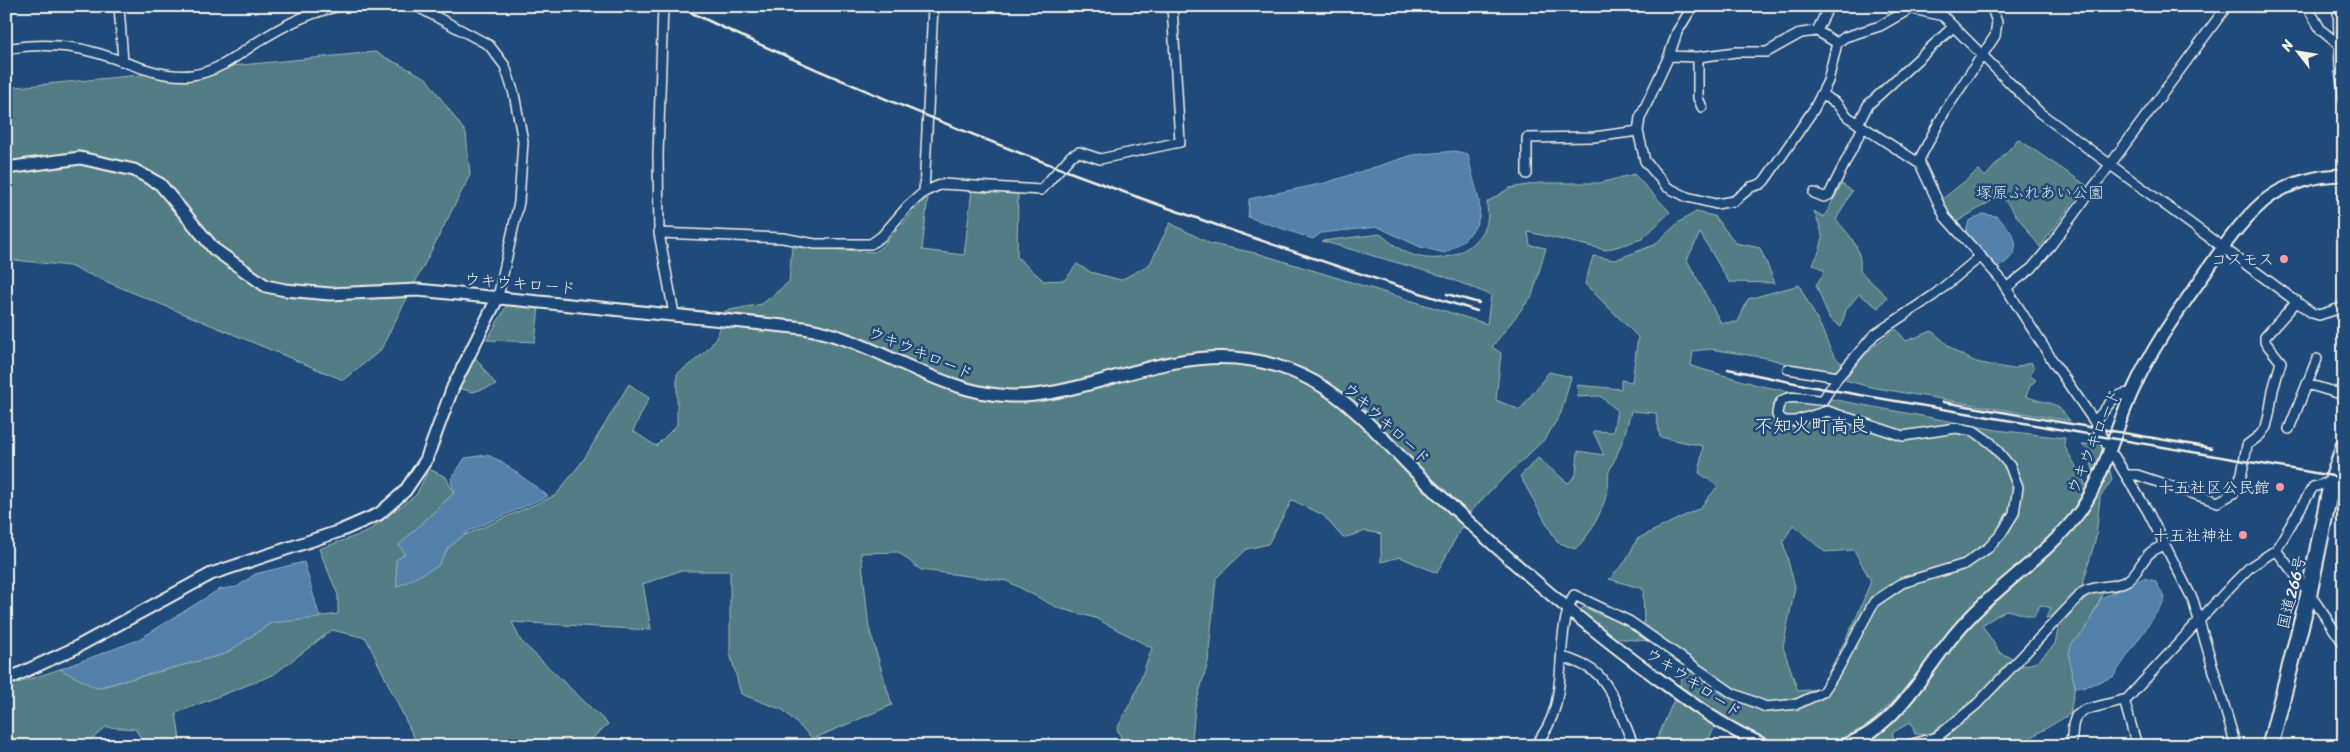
<svg xmlns="http://www.w3.org/2000/svg" width="2350" height="752" viewBox="0 0 2350 752" font-family="Sriracha,'Klee One',sans-serif">
	<rect width="100%" height="100%" fill="#1f4a7a"/>
	<filter id="ink" filterUnits="userSpaceOnUse"><feTurbulence type="fractalNoise" baseFrequency=".02" numOctaves="2"/><feDisplacementMap in="SourceGraphic" scale="10" xChannelSelector="R" yChannelSelector="G"/><feConvolveMatrix kernelMatrix="1 2 1 2 8 2 1 2 1" color-interpolation-filters="sRGB"/></filter>
	<g filter="url(#ink)">
		<path fill="#527d85" stroke="#a3b7b6" fill-rule="evenodd" d="M375,52L426,78L466,133L470,175L380,351L343,380L69,266L6,259V88Z
			M2018,139L2086,185L2040,247L2001,195L1955,223L1941,200L1979,170L1985,177Z
			M1634,174L1670,212L1642,239L1606,250L1528,232L1530,245L1546,248L1532,296L1492,347L1501,353L1496,400L1520,410L1549,372L1571,377L1561,413L1546,438L1490,491L1468,515L1437,573L1400,557L1381,562V534L1366,531L1343,538L1323,515L1292,500L1268,544L1247,549L1216,578L1208,662L1195,707L1192,740L1206,746H1125L1117,729L1136,692L1152,648L1095,618L1058,608L1007,581L921,570L898,552L861,553L869,628L892,705L813,739L783,710L741,694L730,653V571H679L643,584L651,630L512,622L521,641L608,724L584,746H418L366,638L332,630L273,675L176,713L181,746H146L135,729L106,727L84,746H6V687L60,669L97,688L225,654L271,623L338,614V595L319,549L367,532L416,495L429,469L446,477L454,493L399,545L405,554L396,561L397,587L463,536L556,495L584,459L629,384L649,398L633,431L656,446L677,425V374C705,352 717,348 725,311L762,304L789,282L792,247L875,252C895,236 908,215 928,197L922,250L964,255L972,190L1018,194L1017,257L1044,281L1065,280L1077,264L1090,272L1121,280L1150,264L1170,223L1211,244L1260,254L1487,324L1491,295L1443,276L1322,241L1380,234C1387,239 1394,246 1402,250C1432,267 1472,258 1486,224C1489,218 1487,208 1487,202L1510,188L1539,183H1600Z
			M1842,184L1852,191L1836,220C1851,236 1862,248 1860,271L1887,297L1878,308L1859,294L1846,310L1841,327L1829,318L1816,285L1825,271L1813,264C1826,239 1824,237 1814,211L1824,217Z
			M1696,212L1714,216L1736,243L1760,248L1775,283L1729,282L1700,233L1687,260L1721,323L1738,322L1748,299L1799,285C1806,299 1814,313 1821,327C1829,345 1831,360 1852,369L1877,343L1896,329L1906,341L1932,331L1956,352L1976,362L2012,369L2031,362L2034,368L2030,376L2036,380L2030,386L2026,396C2051,407 2052,396 2070,421L1870,387L1845,380L1852,370L1844,366L1833,372L1820,373L1767,358L1710,349L1693,351L1691,366L1761,386L1997,430L2065,438L2064,445L2087,487L2068,517L2049,540L2094,497L2110,471L2112,480L2100,497L2096,537L2082,587L2056,617L2046,618L2051,608L2040,605L2034,617L2006,610L1982,625L2000,653L2015,659L1972,703L1929,735L1915,734L1911,722L1892,733L1897,746H1863C1893,726 1913,698 1935,670C1956,644 1977,618 2001,595L1998,583L1968,610L1895,700L1867,726L1838,740L1806,745H1784L1764,738L1716,713L1715,727L1705,746H1654L1679,688L1687,659L1658,636L1649,641L1611,638L1577,613L1584,607L1600,615L1644,626L1643,589L1609,579L1626,561L1637,539L1700,508L1718,486L1699,473L1703,446L1660,437L1656,413L1631,411C1625,434 1621,448 1610,469C1607,474 1609,483 1608,488C1604,508 1590,537 1575,549L1557,542L1520,476L1538,458L1568,483L1576,475L1578,451L1604,455L1593,431L1613,432L1617,410L1600,396L1578,397L1577,385L1621,389V380L1632,382L1638,337L1585,284L1593,256L1615,260L1654,245L1679,222ZM1793,525L1825,552L1854,550L1871,581L1855,621L1820,689L1798,691L1783,647L1795,587L1783,542Z
			M507,305L539,307L535,342L487,340Z
			M475,357L496,385L473,392L458,388C465,378 467,366 475,357Z
			M2081,444H2102L2105,449L2093,470L2088,451Z
			M2094,590L2104,591L2085,631L2072,643L2071,670L2075,686L2070,714L2017,746H1939L1957,725L2003,686L2019,667L2037,662L2055,644L2059,625Z"/>
		<path fill="#5281a9" stroke="#93aec2" d="M1455,151L1468,154C1476,204 1499,220 1445,253L1420,247L1378,227L1321,233L1313,239L1248,217L1249,199L1325,183L1413,155Z
			M1983,214L1996,216C2017,234 2026,252 1997,268L1967,236L1966,232L1969,221Z
			M487,455L501,461L548,496L469,531L448,548L438,566L397,587L396,560L405,554L399,545L454,493L451,479L465,458Z
			M304,562L320,618L271,623L225,654L96,688L60,669L138,640L220,589L237,587L255,574Z
			M2144,578L2155,581L2165,598L2163,603L2113,677L2082,688L2075,686L2071,670L2069,653L2072,643L2085,631L2101,598Z"/>
		<g fill="none" stroke-linecap="round" stroke-linejoin="round">
			<defs>
				<path id="minor" d="M119,6L123,62
					M416,6L489,45L505,66L514,94L523,141L519,202L498,297
					M663,6L658,155L659,233L674,314
					M1693,6L1677,32L1669,56L1640,118L1638,131L1645,161L1667,187L1687,197L1716,204L1734,201L1751,187L1761,184L1765,180L1814,109L1828,81L1837,43L1845,37L1880,26L1915,6
					M1991,6L1997,22L1995,36L1945,111L1920,158V164L1945,217L1999,277L2056,366L2094,421L2107,445
					M2307,6L2321,30L2338,44
					M2338,6L2340,69L2344,100
					M1909,8L1943,16L2040,113L2312,313L2319,315L2344,307
					M1817,31L1829,6
					M6,49C35,44 64,44 93,52C125,60 157,79 192,75C216,72 236,57 256,43C282,26 310,11 342,6
					M1669,56L1698,57L1736,52H1767L1801,33L1817,31L1837,43
					M1698,57V98L1702,107
					M1821,94L1836,103L1848,117L1920,164
					M1858,124L1868,105L1953,27
					M1527,174V138L1594,137L1638,131
					M924,192L933,6
					M1814,193L1824,197L1829,195L1863,127
					M659,233L783,238L815,244H871L882,236L908,206L924,192L942,184L1041,190L1071,156L1079,152L1100,159L1180,142L1172,6
					M2006,288L2032,268L2051,245L2227,6
					M1788,369L1838,377
					M2307,384L2344,395
					M2094,421C2110,408 2109,394 2131,393
					M2289,429L2317,359
					M2114,456L2147,510L2193,600L2236,746
					M2127,475H2137L2218,502L2234,493L2242,473L2247,445L2260,435L2266,427L2269,415L2273,390L2281,362L2265,342V337L2297,301
					M2276,550L2309,593L2344,644
					M1563,657C1575,661 1592,667 1601,678C1616,696 1624,724 1634,746
					M2124,700L2137,746
					M1534,746C1575,702 1550,643 1574,595L1629,621L1732,693L1766,707L1797,704L1823,692L1839,667L1874,602L1902,583L1965,564L1988,548L2001,534L2014,513L2018,487L2010,466L1991,443L1974,431L1956,428L1903,436L1827,411L1795,421H1784L1777,415C1778,387 1804,401 1823,400L1838,377L1874,335L1934,295L1981,256
					M1905,746L1937,737L1977,704L2083,592C2098,584 2114,589 2128,580C2138,573 2142,559 2151,552C2155,549 2160,547 2165,545
					M2071,746L2073,725L2076,716L2084,710L2127,699L2232,585L2250,567L2276,550L2313,487L2323,484L2344,487"/>
				<path id="tertiary" d="M6,168L80,158L134,170L160,184L214,249L266,286L285,290L330,294L418,290L804,328C876,340 936,393 1010,396C1038,397 1066,390 1093,383C1172,361 1236,339 1315,382C1360,407 1393,452 1431,487C1501,553 1575,618 1653,675C1688,701 1725,729 1767,746
					M6,680L73,649L211,574L340,531L379,514L405,491L426,460L453,387L498,297
					M1840,746C1893,733 1923,673 1954,635C1991,589 2048,556 2081,510C2105,474 2115,429 2133,390C2151,349 2177,313 2203,276C2221,250 2239,223 2263,202C2284,184 2316,175 2344,175"/>
				<path id="trunk" d="M2270,746L2309,593L2331,485L2344,446"/>
			</defs>
			<use href="#minor" stroke="#f4f1e8" stroke-width="12"/>
			<use href="#tertiary" stroke="#f4f1e8" stroke-width="15"/>
			<use href="#trunk" stroke="#f4f1e8" stroke-width="19"/>
			<use href="#minor" stroke="#1f4a7a" stroke-width="9"/>
			<use href="#tertiary" stroke="#1f4a7a" stroke-width="11"/>
			<use href="#trunk" stroke="#1f4a7a" stroke-width="15"/>
			<path stroke="#f4f1e8" stroke-width="2.5" d="M677,6C935,129 1205,226 1477,311
				M1447,294L1479,303
				M1728,369L1814,387L2344,478
				M1943,402L2212,448"/>
		</g>
	</g>
	<g fill="#ff9aa2" stroke="#1f4a7a" stroke-width="2">
		<circle cx="2284" cy="259" r="5"/>
		<circle cx="2280" cy="487" r="5"/>
		<circle cx="2243" cy="535" r="5"/>
	</g>
	<g text-anchor="middle" stroke-width="5" stroke-linejoin="round" paint-order="stroke">
		<g font-size="16" fill="#dce0d9" stroke="#1f4a7a">
			<text x="2040" y="198">塚原ふれあい公園</text>
		</g>
		<g font-size="16" fill="#f4f1e8" stroke="#1f4a7a" text-anchor="end">
			<text x="2274" y="265">コスモス</text>
			<text x="2270" y="493">十五社区公民館</text>
			<text x="2233" y="541">十五社神社</text>
		</g>
		<g font-size="16" fill="#f4f1e8" stroke="#1f4a7a">
			<text transform="translate(520 283) rotate(5)" y="6">ウキウキロード</text>
			<text transform="translate(921 352) rotate(23)" y="6">ウキウキロード</text>
			<text transform="translate(1387 423) rotate(43)" y="6">ウキウキロード</text>
			<text transform="translate(2093 441) rotate(-67)" y="6">ウキウキロード</text>
			<text transform="translate(2291 592) rotate(-76)" y="6">国道266号</text>
			<text transform="translate(1694 682) rotate(34)" y="6">ウキウキロード</text>
		</g>
		<g font-size="19" fill="#f4f1e8" stroke="#1f4a7a">
			<text x="1811" y="432">不知火町高良</text>
		</g>
	</g>
	<rect width="2350" height="752" fill="none" stroke="#1f4a7a" stroke-width="25"/>
	<rect x="12" y="12" width="2325" height="727" fill="none" stroke="#f4f1e8" stroke-width="2" filter="url(#ink)"/>
	<g transform="translate(2298 52) rotate(301)" stroke="#1f4a7a" stroke-width="4" paint-order="stroke">
	<path d="M0-4L9 19L0 12L-9 19Z" fill="#f4f1e8"/>
	<text y="-8" font-size="14" font-weight="bold" text-anchor="middle" fill="#f4f1e8">N</text>
	</g>
</svg>
